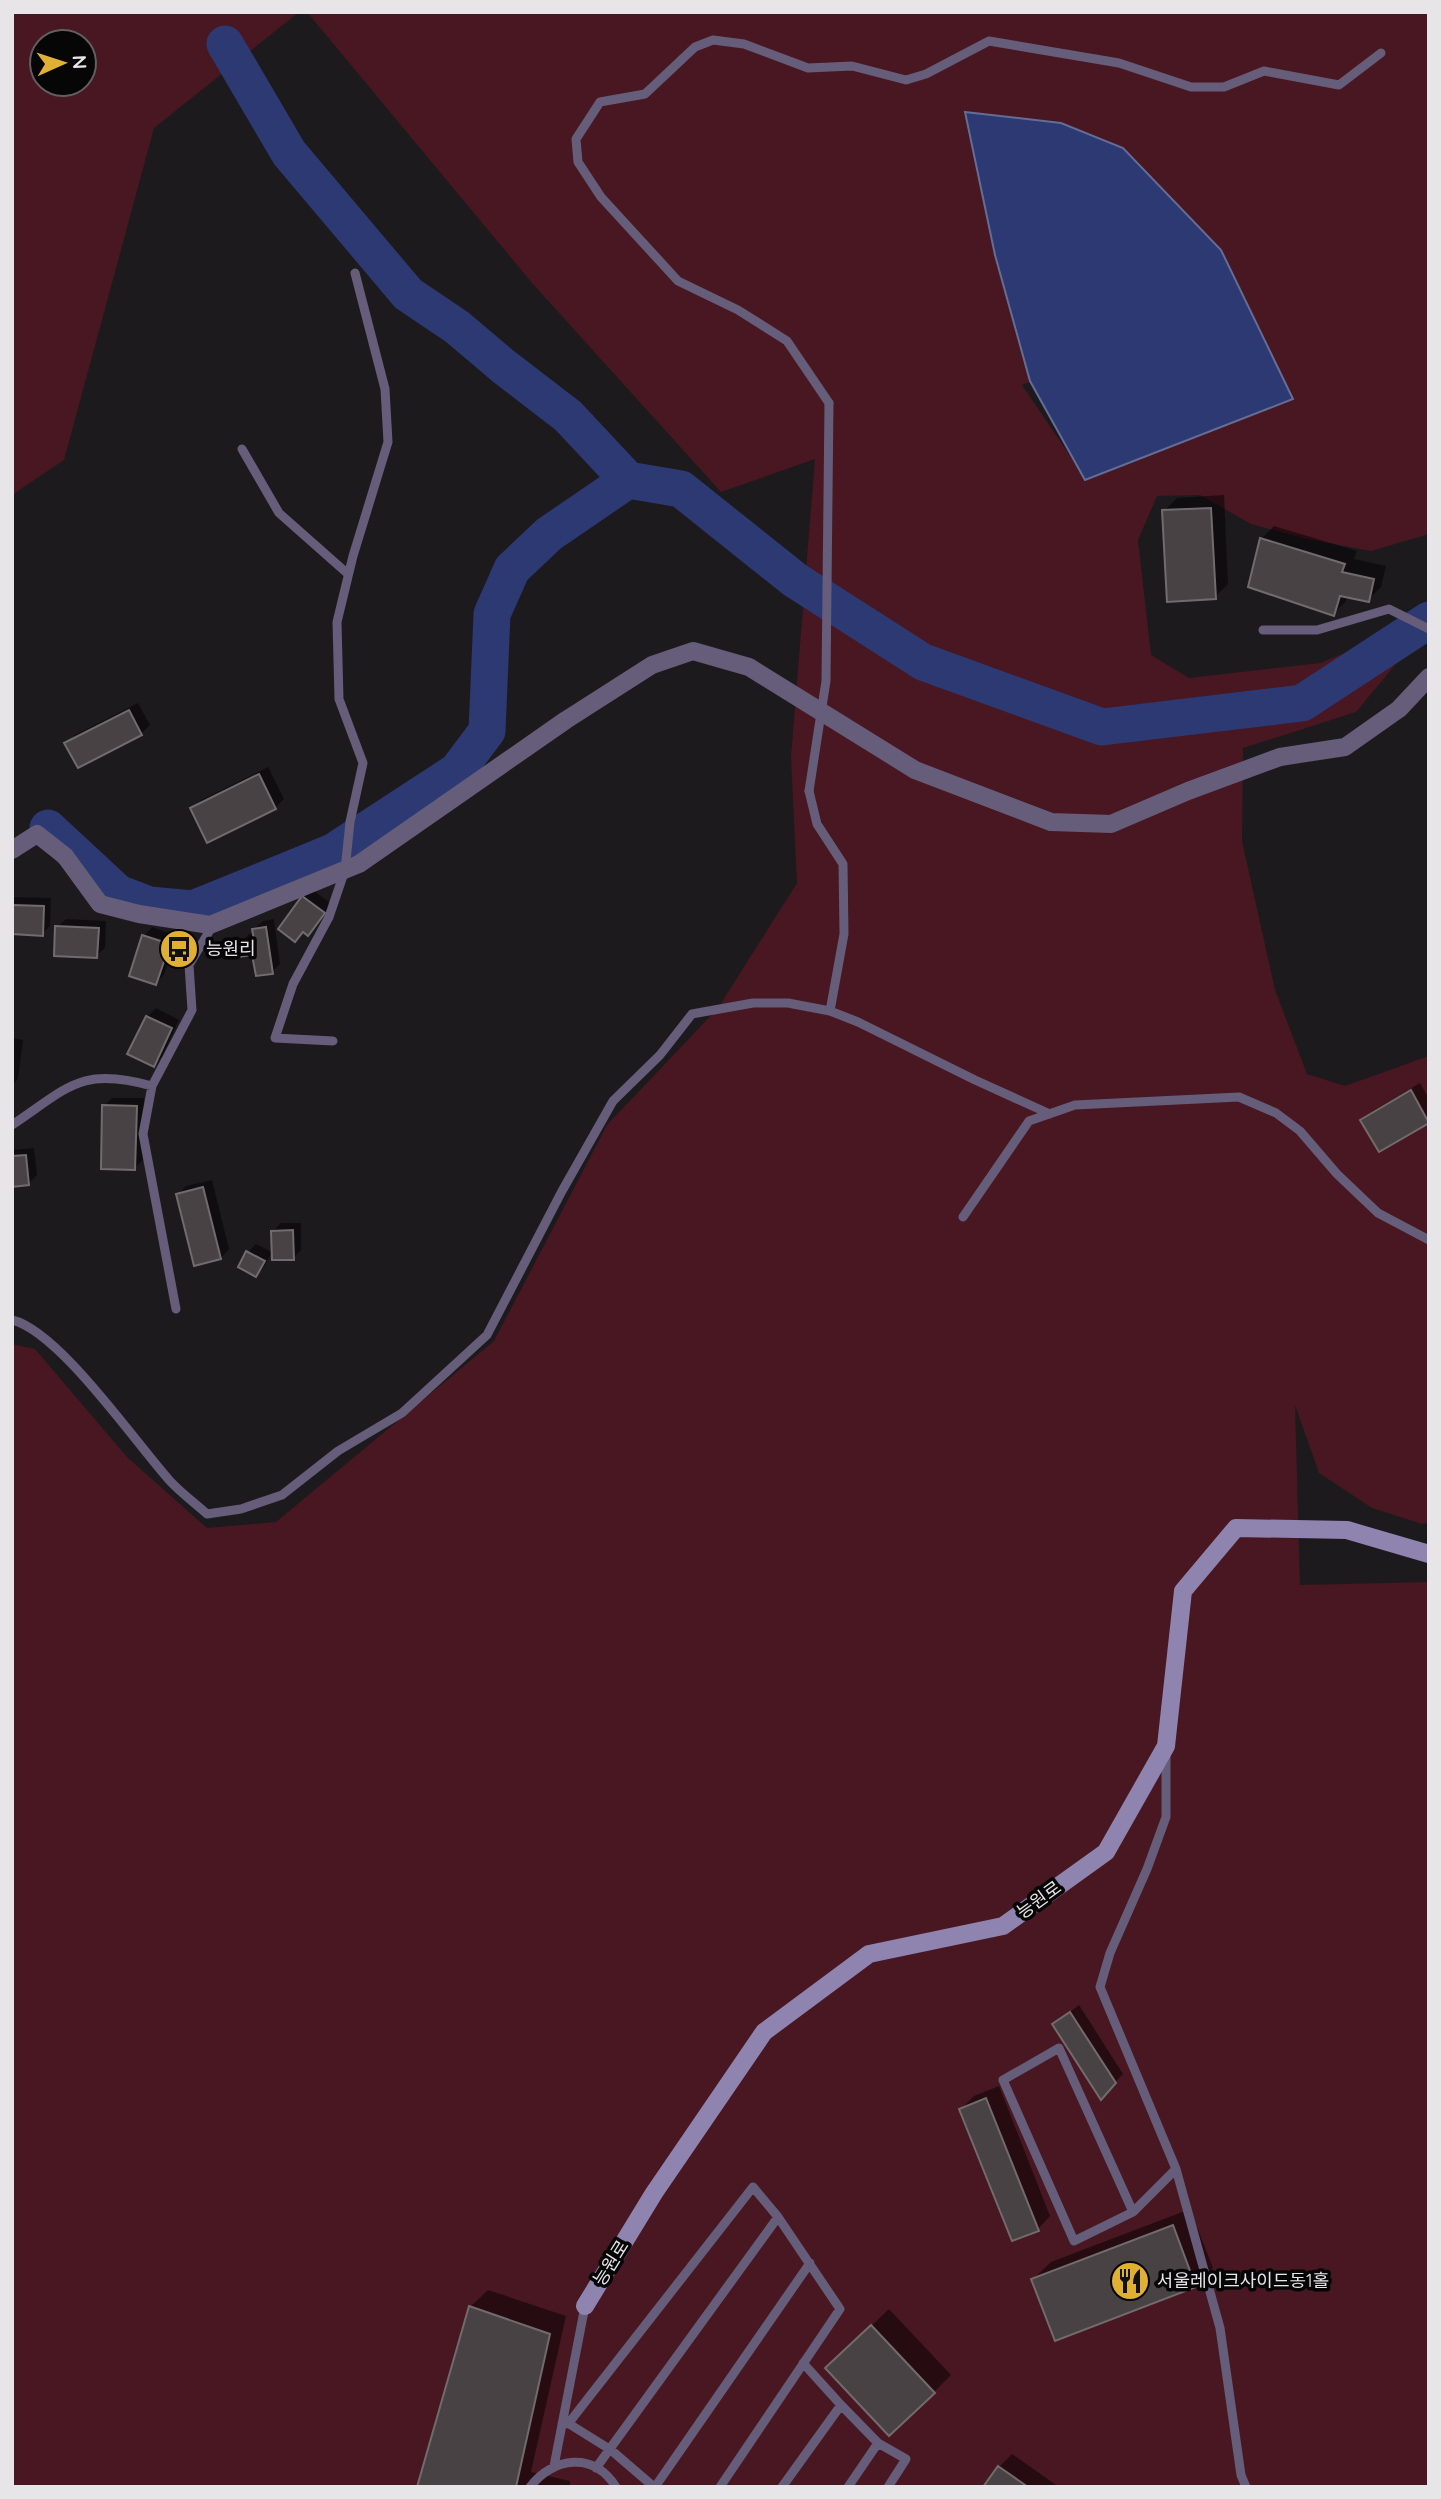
<svg xmlns="http://www.w3.org/2000/svg" width="1441" height="2499" viewBox="0 0 1441 2499" font-family="Quicksand,'Noto Sans KR',sans-serif">
	<rect width="100%" height="100%" fill="#1d1a1e"/>
	<path fill="#481721" fill-rule="evenodd" d="M12,12H299L154,128L64,460L12,495ZM42,42H84V84H42Z
		M307,12H1429V534L1371,551L1307,539L1251,524L1200,495L1157,496L1138,540L1151,655L1189,678L1320,663L1374,641L1395,665L1356,712L1243,748L1242,841L1275,990L1307,1074L1345,1086L1429,1056V1523L1422,1524L1372,1508L1319,1473L1295,1405L1300,1585L1429,1582V2487H12V1344L35,1349L127,1457L207,1528L276,1522L494,1341L607,1125L718,1008L797,883L791,757L815,459L721,492L532,283ZM1030,382L1079,468V469L1022,385Z"/>
	<path fill="#2c3973" stroke="#646d96" stroke-width="2" d="M965,112L1061,123L1123,148L1221,250L1293,399L1085,480L1030,381L995,255Z"/>
	<path fill="#0007" d="M1224,495L1228,584L1215,597L1164,511L1177,498Z
		M1274,526L1357,551L1354,559L1386,566L1381,587L1368,600L1348,596L1346,601L1333,614L1261,539Z
		M138,703L150,725L141,734L67,744L75,735Z
		M268,767L284,799L275,808L208,840L192,808L201,800Z
		M311,889L332,904L308,933L305,931L295,940L303,897Z
		M12,897L51,898L50,926L42,934L12,933Z
		M66,919L106,921L105,948L96,956L57,927Z
		M274,919L280,964L272,972L241,943L249,934L255,933L254,929L263,921Z
		M152,927L177,936L164,975L156,983L144,936Z
		M156,1008L179,1020L162,1057L153,1065L130,1054L147,1017Z
		M12,1038L23,1040L18,1079L12,1085Z
		M1420,1083L1429,1099V1121L1380,1150L1362,1120L1371,1112Z
		M112,1098H144L143,1160L135,1168L104,1106Z
		M34,1148L37,1175L28,1184L12,1185V1150Z
		M212,1180L229,1249L221,1258L178,1194L186,1186Z
		M281,1223H301V1250L293,1258L273,1231Z
		M256,1244L272,1252L264,1267L256,1275L240,1266L248,1252Z
		M1079,2005L1123,2074L1101,2097L1054,2024Z
		M999,2086L1050,2216L1038,2229L961,2109L974,2096Z
		M1190,2209L1213,2268L1195,2286L1033,2279L1051,2262Z
		M488,2290L566,2316L531,2472L570,2481V2487H418L470,2307Z
		M889,2309L951,2375L934,2392L845,2351Z
		M1012,2454L1059,2487H986L999,2467Z"/>
	<g fill="none" stroke-linecap="round" stroke-linejoin="round">
		<path stroke="#2c3973" stroke-width="37" d="M225,44L289,153L408,294L457,327L503,366L568,416L628,480L681,489L795,580L923,662L1102,727L1302,703L1429,620
			M48,828L118,893L149,905L193,909L333,852L457,771L487,731L492,614L512,569L549,534L628,480"/>
	</g>
	<path fill="#484245" stroke="#716b6e" stroke-width="2" d="M1211,508L1216,599L1167,602L1162,510Z
		M1260,538L1345,564L1342,572L1374,579L1369,602L1340,596L1334,616L1248,587Z
		M129,710L142,735L78,768L64,743Z
		M259,774L276,809L207,843L190,808Z
		M302,896L325,913L308,936L303,932L295,942L278,929Z
		M12,905L44,906L43,936L12,934Z
		M55,926L99,928L97,958L54,956Z
		M266,927L273,974L256,976L252,955L237,957L239,942L254,940L252,929Z
		M142,935L170,944L156,985L129,976Z
		M146,1016L172,1028L154,1067L127,1054Z
		M1411,1090L1429,1123L1379,1152L1360,1120Z
		M102,1105L137,1106L135,1170L101,1169Z
		M26,1155L29,1185L12,1187V1156Z
		M203,1187L221,1259L194,1266L176,1194Z
		M293,1230L294,1260H272L271,1231Z
		M246,1251L265,1261L256,1277L238,1267Z
		M1070,2012L1116,2083L1101,2100L1052,2024Z
		M986,2098L1039,2231L1012,2241L959,2109Z
		M1173,2225L1196,2287L1055,2341L1031,2279Z
		M469,2306L550,2334L516,2487H417Z
		M871,2325L935,2393L889,2436L825,2368Z
		M998,2466L1028,2487H983Z"/>
	<g fill="none" stroke-linecap="round" stroke-linejoin="round">
		<path stroke="#655d7a" stroke-width="9" d="M829,403L787,341L738,310L678,281L601,197L578,162L576,139L600,102L645,94L695,47L713,40L744,44L808,68L852,66L906,80L926,74L989,41L1119,63L1191,87H1224L1264,71L1339,85L1381,53
			M242,449L279,513L348,574
			M1263,630H1317L1389,609L1429,629
			M809,791L817,824L843,864L844,934L830,1011L858,1022L975,1080L1050,1114
			M333,1041L275,1038L293,984L329,917L345,870L350,822L363,763L339,699L337,622L353,556L388,442L385,389L355,273
			M12,1125C69,1087 81,1066 152,1086
			M963,1217L1029,1121L1075,1105L1239,1097L1276,1113L1300,1131L1337,1174L1378,1213L1429,1240
			M176,1309L143,1134L152,1086L192,1010L189,965L213,925
			M12,1320C59,1331 135,1442 170,1481C181,1493 195,1503 207,1514L241,1509L282,1495L338,1451L402,1413L487,1335L562,1191L613,1101L660,1055L692,1014L753,1003H788L830,1011
			M1166,1752V1817L1147,1869L1110,1953L1100,1987L1176,2169L1220,2328L1241,2475L1246,2487
			M1133,2212L1074,2241L1003,2080L1059,2048L1133,2212L1176,2169
			M803,2363L841,2405L878,2443L906,2459L888,2487
			M566,2422L611,2450L654,2487
			M568,2424L753,2187L778,2217L840,2309L720,2487
			M554,2466L585,2306
			M596,2468L778,2217
			M530,2487C553,2457 594,2451 616,2487
			M655,2487L810,2263
			M782,2487L841,2405
			M848,2487L878,2443"/>
		<path stroke="#655d7a" stroke-width="18" d="M12,850L37,834L65,856L100,904L139,914L210,925L359,864L566,720L652,665L693,651L749,667L915,770L1051,822L1111,824L1188,791L1280,757L1345,747L1399,709L1429,677"/>
		<path stroke="#8f83b0" stroke-width="18" d="M585,2306L654,2193L764,2032L869,1954L1003,1926L1106,1852L1166,1746L1183,1591L1236,1528L1347,1530L1429,1554"/>
		<path stroke="#655d7a" stroke-width="9" d="M809,791L826,681L829,403"/>
	</g>
	<defs>
		<symbol id="bus-disc" viewBox="-11 -11 22 22"><circle r="9.5" fill="#dfb034" stroke="#070607"/><path d="M-5-6H5V4H4V6H2V4H-2V6H-4V4H-5ZM-3.5-4V0h7V-4ZM-3.5 1.2v1.5H-2V1.2ZM2 1.2v1.5H3.5V1.2Z" fill="#111"/></symbol>
		<symbol id="restaurant-disc" viewBox="-11 -11 22 22"><circle r="9.5" fill="#dfb034" stroke="#070607"/><path d="M-5-6h1v4h1v-4h1v4h1v-4h1v5L-1.5 .5V6h-2V.5L-5-1ZM5-6V6H3V1.5H1.5Q1.5-4 5-6Z" fill="#111"/></symbol>
	</defs>
	<g fill-rule="evenodd">
		<use href="#bus-disc" x="157" y="927" width="44" height="44"/>
		<use href="#restaurant-disc" x="1108" y="2259" width="44" height="44"/>
	</g>
	<g text-anchor="middle" stroke-width="7" stroke-linejoin="round" paint-order="stroke">
		<g font-size="18" fill="#e8e5e8" stroke="#070607" text-anchor="start">
			<text x="206" y="955">능원리</text>
			<text x="1157" y="2287">서울레이크사이드동1홀</text>
		</g>
		<g font-size="18" fill="#e8e5e8" stroke="#070607">
			<text transform="translate(1039 1900) rotate(-36)" y="6">능원로</text>
			<text transform="translate(611 2263) rotate(-58)" y="6">능원로</text>
		</g>
	</g>
	<rect width="1441" height="2499" fill="none" stroke="#e8e5e8" stroke-width="28"/>
	<g transform="translate(63 63) rotate(87)"><circle r="33" fill="#070607" stroke="#615f61" stroke-width="2"/>
	<path d="M0-5L12 26L0 18L-12 26Z" fill="#dfb034"/>
	<text y="-10" font-size="19" font-weight="bold" text-anchor="middle" fill="#e8e5e8">N</text>
	</g>
</svg>
